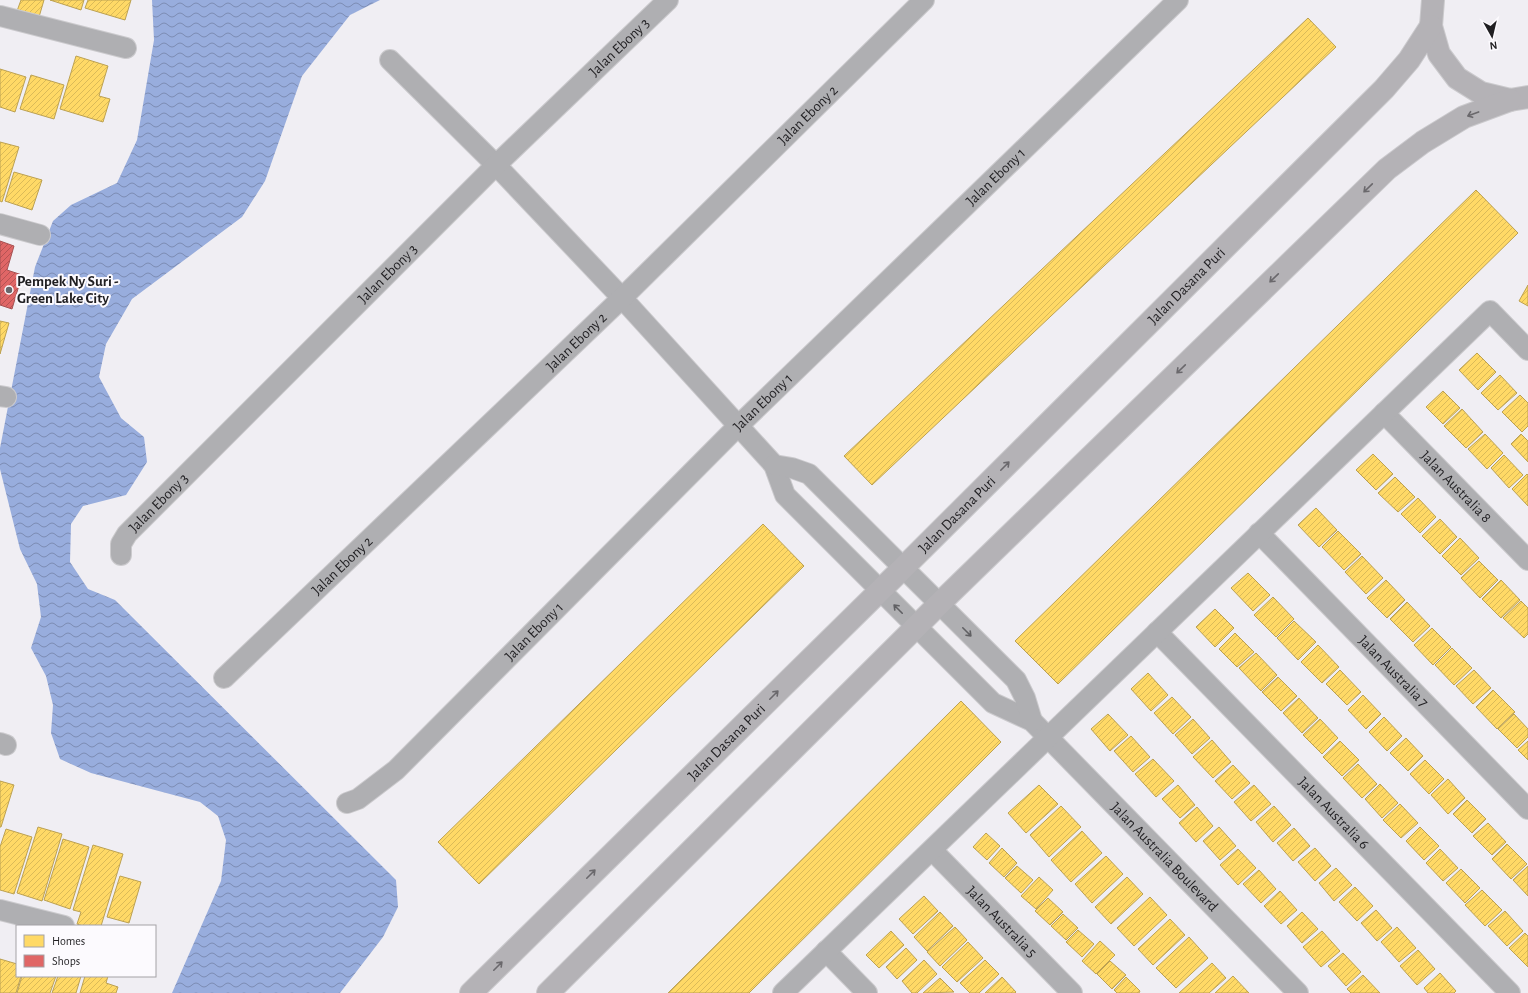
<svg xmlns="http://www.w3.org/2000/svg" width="1528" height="993" viewBox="0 0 1528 993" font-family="'Alegreya Sans',sans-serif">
	<defs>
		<pattern id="water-waves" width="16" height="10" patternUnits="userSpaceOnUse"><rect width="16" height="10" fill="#98addd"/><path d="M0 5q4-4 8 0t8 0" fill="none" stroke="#7c8cb3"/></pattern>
		<pattern id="homes-hatch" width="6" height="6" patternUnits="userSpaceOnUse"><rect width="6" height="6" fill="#ffd966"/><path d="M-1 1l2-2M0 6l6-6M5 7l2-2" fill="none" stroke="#daba58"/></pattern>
		<pattern id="shops-hatch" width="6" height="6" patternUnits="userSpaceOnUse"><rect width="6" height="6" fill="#e06666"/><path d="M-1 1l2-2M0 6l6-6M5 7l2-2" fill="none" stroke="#b55354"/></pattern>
	</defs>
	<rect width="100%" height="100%" fill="#f0eef3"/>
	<path fill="url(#water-waves)" d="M152,0H380L350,15L302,76L265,181L242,217L132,299L106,344L99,377L121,418L144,437L147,462L126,495L83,506L71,524L70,562L88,589L115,600L396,880L398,907L383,937L340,993H172L221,881L226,840L218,816L200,802L91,773L60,759L51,733L53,705L46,676L31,648L41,617L37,584L20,549L0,469V448L35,267L53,221L71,205L117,183L137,140L154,40Z"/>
	<path fill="url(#homes-hatch)" stroke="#bca152" d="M21,0H44L39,17L17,11Z
		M50,0H84L81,10Z
		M88,0H131L125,20L85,8Z
		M1308,18L1336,47L872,485L844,456Z
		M76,56L108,66L99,96L110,99L103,122L60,109Z
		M0,69L26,77L15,112L0,107Z
		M31,75L64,85L54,119L20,109Z
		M0,142L19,147L2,202L0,201Z
		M14,172L42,180L32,210L5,201Z
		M1476,190L1518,233L1058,684L1015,641Z
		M1528,285V306L1519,301Z
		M0,321L9,323L0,354Z
		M1477,353L1496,372L1478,390L1459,370Z
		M1500,375L1517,393L1498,410L1481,393Z
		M1443,391L1460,408L1443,424L1426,407Z
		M1520,395L1528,403V426L1522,432L1502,412Z
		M1462,409L1483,432L1466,448L1444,426Z
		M1485,434L1503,453L1487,469L1468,449Z
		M1521,434L1528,441V462L1511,444Z
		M1373,454L1393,474L1376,490L1356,470Z
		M1504,455L1523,475L1509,488L1491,468Z
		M1527,474L1528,475V506L1512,489Z
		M1395,477L1415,497L1398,512L1378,493Z
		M1418,498L1436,517L1420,533L1401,514Z
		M1316,508L1337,530L1319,547L1298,525Z
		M1440,519L1457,537L1440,554L1422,536Z
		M763,524L804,566L479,884L438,842Z
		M1338,531L1361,554L1344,570L1322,547Z
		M1460,538L1479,558L1461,575L1442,556Z
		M1362,556L1383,578L1366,594L1345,572Z
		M1479,561L1498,580L1480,598L1461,578Z
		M1248,573L1270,595L1253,611L1231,588Z
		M1386,580L1405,600L1387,618L1367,598Z
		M1501,580L1520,600L1501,618L1482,599Z
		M1273,597L1294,619L1276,637L1254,615Z
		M1521,601L1528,608V634L1524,638L1503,618Z
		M1407,602L1430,626L1413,642L1390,619Z
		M1215,609L1234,628L1215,647L1196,627Z
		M1294,621L1316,642L1298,660L1277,638Z
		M1432,628L1451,647L1433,665L1414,645Z
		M1235,633L1254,652L1237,667L1219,649Z
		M1318,645L1339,667L1322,683L1301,662Z
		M1452,648L1472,668L1454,685L1435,665Z
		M1256,653L1277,675L1261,691L1239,668Z
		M1340,670L1361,692L1347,705L1326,684Z
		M1474,670L1491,688L1473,704L1456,686Z
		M1148,673L1168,695L1151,711L1131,689Z
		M1278,677L1297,696L1281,711L1262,692Z
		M1493,690L1515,712L1497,729L1476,707Z
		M1363,695L1381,714L1366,729L1348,710Z
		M1172,697L1191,717L1173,734L1154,713Z
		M1299,698L1318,718L1302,733L1283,713Z
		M961,701L1001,742L749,993H668Z
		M1108,714L1128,735L1110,751L1091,729Z
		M1514,714L1528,729V737L1517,748L1498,729Z
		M1384,717L1402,736L1387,751L1369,732Z
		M1193,719L1210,738L1192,754L1175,735Z
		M1320,719L1338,738L1322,754L1303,735Z
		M1131,736L1150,757L1133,772L1114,751Z
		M1406,738L1423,756L1408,771L1390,753Z
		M1212,740L1231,762L1213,778L1193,757Z
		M1340,741L1359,760L1342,776L1323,757Z
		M1528,741V760L1518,750Z
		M1153,759L1174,781L1156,797L1135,774Z
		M1425,760L1444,779L1429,794L1410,774Z
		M1358,764L1377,784L1362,798L1343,778Z
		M1233,765L1250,783L1232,799L1215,781Z
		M1448,779L1465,798L1448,814L1431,795Z
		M0,781L14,785L1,827H0Z
		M1380,784L1398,803L1382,818L1365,799Z
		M1039,785L1058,804L1026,833L1008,813Z
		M1178,785L1195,805L1180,818L1162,799Z
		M1254,785L1271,804L1251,821L1234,802Z
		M1467,800L1486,819L1472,833L1453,814Z
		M1400,804L1418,823L1401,838L1383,820Z
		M1061,806L1081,827L1049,857L1030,835Z
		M1274,806L1291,825L1273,842L1256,822Z
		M1197,807L1213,826L1196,842L1179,823Z
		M1488,823L1506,842L1492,855L1473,836Z
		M38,827L62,834L42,901L17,893Z
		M1219,827L1236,846L1220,860L1203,841Z
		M1420,827L1439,846L1424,860L1406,841Z
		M1294,828L1310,846L1293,861L1277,843Z
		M6,829L32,837L14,894L0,890V847Z
		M1082,831L1102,853L1071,882L1051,860Z
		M986,833L1000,846L987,860L973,847Z
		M63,839L89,847L70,909L44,900Z
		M1507,844L1527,864L1511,879L1492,859Z
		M93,845L123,854L101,926H83L77,924L81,912L73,910Z
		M1002,848L1017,863L1004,877L989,863Z
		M1315,848L1331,866L1315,881L1298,862Z
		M1238,849L1256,868L1238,885L1220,865Z
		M1440,849L1458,868L1443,881L1426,863Z
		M1106,856L1123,874L1092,903L1075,884Z
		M1017,866L1033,880L1021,893L1005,878Z
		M1528,866V896L1513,880Z
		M1336,868L1352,885L1334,901L1319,883Z
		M1461,869L1480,888L1465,903L1446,883Z
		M1259,870L1276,889L1261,903L1243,884Z
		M120,876L141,882L129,923L107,917Z
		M1039,877L1053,890L1036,909L1021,896Z
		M1127,877L1143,894L1111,924L1095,907Z
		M1355,887L1373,906L1357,921L1339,902Z
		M1482,890L1502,910L1485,926L1465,905Z
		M1280,891L1297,910L1281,924L1264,906Z
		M924,896L938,911L913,934L899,919Z
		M1150,897L1167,915L1134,946L1117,928Z
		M1048,898L1063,912L1050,925L1035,911Z
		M1376,910L1392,928L1377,941L1361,923Z
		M1505,911L1523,931L1507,946L1488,926Z
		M940,912L953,926L927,951L914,937Z
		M1302,912L1318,929L1302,943L1287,926Z
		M1063,914L1078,928L1066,940L1051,926Z
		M1170,919L1185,935L1153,965L1138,949Z
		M955,927L967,940L940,966L927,952Z
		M1397,927L1416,948L1399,962L1381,942Z
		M1078,930L1094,944L1082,957L1066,942Z
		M891,931L904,945L879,968L866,955Z
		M1322,931L1340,951L1321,967L1303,947Z
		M1525,933L1528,936V967L1509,948Z
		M1189,937L1208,958L1176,988L1156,968Z
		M1100,941L1115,955L1096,974L1082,961Z
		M968,942L983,958L957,982L942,967Z
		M906,948L917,960L897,979L886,967Z
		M1418,950L1435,969L1417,985L1400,966Z
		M1343,953L1361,972L1346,986L1328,966Z
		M0,959L17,964V976H21L16,993H0Z
		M924,960L937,974L917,993H912L902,981Z
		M985,960L999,974L979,993H970L960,983Z
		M1110,961L1126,975L1112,989L1097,974Z
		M1212,963L1226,978L1209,993H1179Z
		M1440,973L1456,991L1454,993H1428L1424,988Z
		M1363,975L1380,993H1351L1347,989Z
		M22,976H56L50,993H17Z
		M58,976H81L76,993H52Z
		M85,976H108L106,983L118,987L116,993H80Z
		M1233,976L1249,993H1215Z
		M1002,977L1016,992L1015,993H985Z
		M1126,977L1140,991L1139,993H1117L1114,990Z
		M940,978L954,992L923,993Z"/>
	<path fill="url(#shops-hatch)" stroke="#a65152" d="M0,241L14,246L7,270L22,275L12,309L0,305Z"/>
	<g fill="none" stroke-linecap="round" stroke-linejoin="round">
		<defs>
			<g id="minor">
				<path d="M0,16L126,48"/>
				<path id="s1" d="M390,60L496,165L622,298L774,465L785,495L993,703L1032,721L1298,993"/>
				<path d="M0,224L40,235"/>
				<path d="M0,396L6,397"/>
				<path id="s2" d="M1384,413L1528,560"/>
				<path d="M774,465L792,468L809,474L1016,680L1025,698L1032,721"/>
				<path id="s3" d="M1259,533L1528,809"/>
				<path id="s4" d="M121,555V544L127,534L496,165L668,0"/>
				<path id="s5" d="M1157,632L1510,993"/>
				<path id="s6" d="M224,678L622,298L924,0"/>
				<path d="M0,743L6,745"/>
				<path id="s7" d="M347,803L358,799L396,770L738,426L1178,0"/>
				<path id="s8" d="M932,850L1072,993"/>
				<path d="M0,910L64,926"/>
				<path d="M826,951L867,993"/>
				<path d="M783,993L1490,311L1528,350"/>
			</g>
			<g id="primary">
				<path d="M1433,0L1431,26L1439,54L1457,78L1481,93L1510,100L1528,97"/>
				<path id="s9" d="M471,993L903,568L1384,89L1409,60L1431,26"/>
				<path d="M548,993L939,604L1387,169L1423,142L1464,117L1510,100"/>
			</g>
		</defs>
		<use href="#minor" stroke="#cbcacd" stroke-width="22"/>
		<use href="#primary" stroke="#cbcacd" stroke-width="24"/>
		<use href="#minor" stroke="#afafb2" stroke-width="20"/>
		<use href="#primary" stroke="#b4b2b6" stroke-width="22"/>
	</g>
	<defs><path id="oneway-shaft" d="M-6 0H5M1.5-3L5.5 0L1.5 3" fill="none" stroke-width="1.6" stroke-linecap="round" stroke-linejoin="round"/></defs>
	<g stroke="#6a686c">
		<use href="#oneway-shaft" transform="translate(1473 114) rotate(160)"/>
		<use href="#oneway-shaft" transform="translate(1368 188) rotate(136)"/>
		<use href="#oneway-shaft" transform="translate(1274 278) rotate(136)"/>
		<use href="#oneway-shaft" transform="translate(1181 369) rotate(136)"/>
		<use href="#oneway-shaft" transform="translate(1005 466) rotate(-45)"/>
		<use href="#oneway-shaft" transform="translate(774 695) rotate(-45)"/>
		<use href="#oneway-shaft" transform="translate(591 874) rotate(-45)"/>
		<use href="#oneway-shaft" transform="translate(498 966) rotate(-45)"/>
	</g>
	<g stroke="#606063">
		<use href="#oneway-shaft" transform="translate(898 609) rotate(-135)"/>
		<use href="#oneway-shaft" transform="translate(967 632) rotate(45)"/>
	</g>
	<circle fill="#69676b" stroke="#fcfafe" stroke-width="1.5" cx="9" cy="290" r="4"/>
	<g text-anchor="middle" stroke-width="4" stroke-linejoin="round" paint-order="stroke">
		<g font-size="15" fill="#201f22" stroke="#fcfafe">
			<text dy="5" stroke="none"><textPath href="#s4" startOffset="715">Jalan Ebony 3</textPath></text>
			<text dy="5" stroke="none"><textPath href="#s6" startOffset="811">Jalan Ebony 2</textPath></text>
			<text dy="5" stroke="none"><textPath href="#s7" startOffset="903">Jalan Ebony 1</textPath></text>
			<text dy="5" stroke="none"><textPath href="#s4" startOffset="391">Jalan Ebony 3</textPath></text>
			<text dy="5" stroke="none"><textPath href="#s9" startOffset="1006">Jalan Dasana Puri</textPath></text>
			<text dy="5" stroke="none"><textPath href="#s6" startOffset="487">Jalan Ebony 2</textPath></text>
			<text dy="5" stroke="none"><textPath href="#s7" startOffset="579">Jalan Ebony 1</textPath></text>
			<text dy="5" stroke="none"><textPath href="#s2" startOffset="103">Jalan Australia 8</textPath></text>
			<text dy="5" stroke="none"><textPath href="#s4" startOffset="67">Jalan Ebony 3</textPath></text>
			<text dy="5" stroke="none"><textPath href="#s9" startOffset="682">Jalan Dasana Puri</textPath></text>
			<text dy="5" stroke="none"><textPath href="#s6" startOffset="163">Jalan Ebony 2</textPath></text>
			<text dy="5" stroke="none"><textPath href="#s7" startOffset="255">Jalan Ebony 1</textPath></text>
			<text dy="5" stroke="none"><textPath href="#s3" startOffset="193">Jalan Australia 7</textPath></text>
			<text dy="5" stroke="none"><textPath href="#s9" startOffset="358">Jalan Dasana Puri</textPath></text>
			<text dy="5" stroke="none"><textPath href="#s5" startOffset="253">Jalan Australia 6</textPath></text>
			<text dy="5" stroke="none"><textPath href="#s1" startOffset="1117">Jalan Australia Boulevard</textPath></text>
			<text dy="5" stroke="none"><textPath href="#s8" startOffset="100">Jalan Australia 5</textPath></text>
		</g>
		<g font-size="15" font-weight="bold" fill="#201f22" stroke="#fcfafe" text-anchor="start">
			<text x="17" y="286">Pempek Ny Suri -<tspan x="17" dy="17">Green Lake City</tspan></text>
		</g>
	</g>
	<rect x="16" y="925" width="140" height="52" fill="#fcfafe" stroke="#a4a2a6"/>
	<rect x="24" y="935" width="20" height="12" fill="#ffd966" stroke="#a4a2a6"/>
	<text x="52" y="945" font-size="12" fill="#201f22">Homes</text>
	<rect x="24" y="955" width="20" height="12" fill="#e06666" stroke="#a4a2a6"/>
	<text x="52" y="965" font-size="12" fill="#201f22">Shops</text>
	<g transform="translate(1492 36) rotate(172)" stroke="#fcfafe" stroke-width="3" paint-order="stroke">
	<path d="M0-3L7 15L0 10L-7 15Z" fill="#201f22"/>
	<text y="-6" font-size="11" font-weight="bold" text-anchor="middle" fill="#201f22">N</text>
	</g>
</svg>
